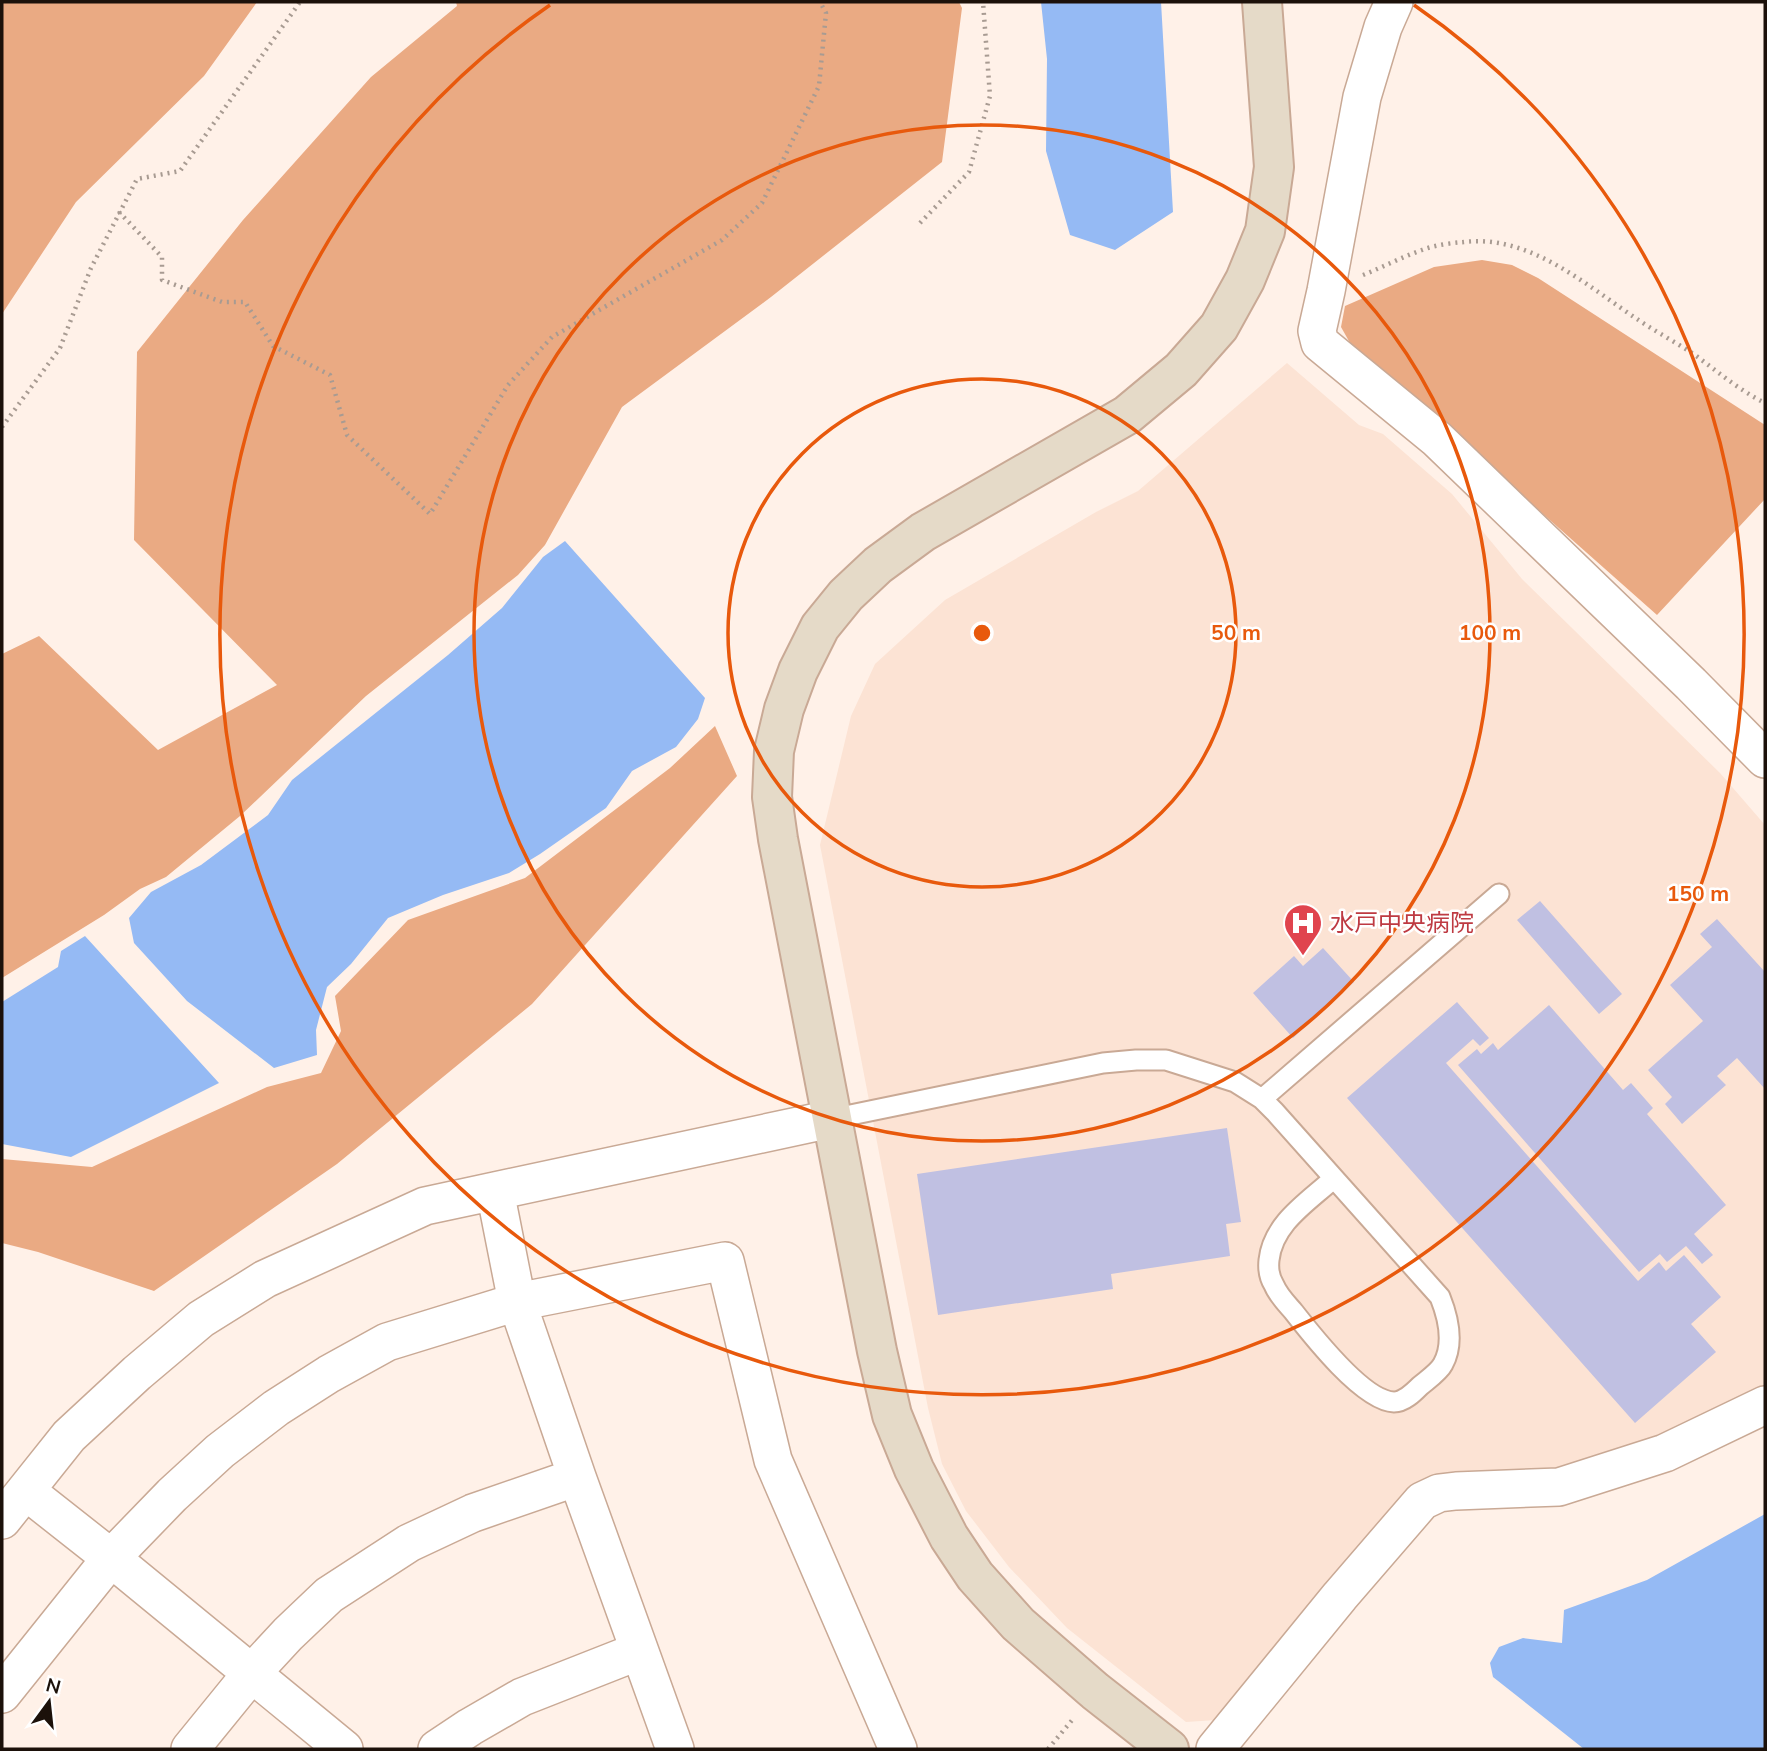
<svg xmlns="http://www.w3.org/2000/svg" width="1767" height="1751" viewBox="0 0 1767 1751" font-family="Mulish,'Noto Sans JP',sans-serif">
	<rect width="100%" height="100%" fill="#fff1e8"/>
	<path fill="#fce3d4" d="M1287,363L1359,425L1383,434L1452,494L1522,579L1720,773L1765,825V1392L1704,1421L1545,1478L1459,1480L1216,1720L1186,1722L1067,1628L1009,1567L966,1511L942,1464L928,1408L820,845L851,716L875,664L945,600L1096,512L1138,491Z"/>
	<path fill="#eaaa83" d="M2,2H257L204,76L76,202L2,314Z
		M456,2H959L962,8L942,162L771,297L622,407L545,545L518,575L366,696L240,816L166,877L140,889L104,915L2,978V654L39,636L158,750L277,685L134,540L137,352L243,220L371,77L457,6Z
		M1482,260L1512,265L1538,278L1765,425V499L1657,615L1350,343L1341,327L1345,306L1434,267Z
		M715,726L737,776L532,1004L337,1164L154,1291L38,1252L2,1243V1159L92,1167L267,1087L321,1073L341,1031L335,996L408,920L525,878L670,768Z"/>
	<path fill="#95baf4" d="M1041,2H1161L1173,212L1115,250L1070,235L1046,151L1047,59Z
		M565,541L705,698L698,719L676,747L632,771L606,808L540,854L509,873L443,895L388,918L351,964L327,987L316,1030L317,1055L274,1068L187,1001L134,943L129,918L151,892L201,865L268,815L292,780L448,655L502,608L543,557Z
		M85,936L219,1083L71,1157L2,1144V1002L58,967L61,951Z
		M1765,1514V1749H1584L1493,1677L1490,1663L1499,1647L1523,1638L1562,1643L1564,1610L1647,1580Z"/>
	<path fill="#c0c0e2" d="M1540,901L1622,994L1599,1014L1517,920Z
		M1717,919L1765,972V1089L1737,1058L1717,1076L1726,1085L1682,1124L1665,1104L1672,1097L1648,1070L1703,1021L1670,985L1712,947L1700,934Z
		M1323,948L1354,982L1293,1038L1253,993L1294,956L1303,966Z
		M1457,1002L1489,1038L1480,1046L1473,1039L1446,1063L1638,1281L1659,1262L1666,1271L1684,1255L1721,1297L1691,1324L1716,1352L1635,1423L1347,1098Z
		M1549,1005L1623,1090L1631,1083L1653,1108L1647,1114L1726,1205L1694,1234L1713,1255L1702,1264L1686,1246L1667,1262L1660,1254L1639,1272L1458,1065L1477,1049L1481,1054L1493,1043L1498,1050Z
		M1227,1128L1241,1222L1226,1224L1230,1256L1111,1274L1113,1289L938,1315L917,1174Z"/>
	<g fill="none" stroke-linecap="round" stroke-linejoin="round">
		<defs>
			<path id="lane" d="M1262,1099L1499,894
				M831,1119L1103,1063L1136,1060H1166L1235,1082L1262,1099L1275,1112L1440,1297C1448,1317 1454,1344 1443,1364C1439,1372 1427,1380 1420,1386C1413,1393 1404,1402 1394,1402C1363,1401 1311,1334 1293,1311C1286,1303 1278,1295 1274,1285C1269,1277 1268,1269 1269,1260C1273,1223 1308,1202 1333,1179"/>
			<path id="street" d="M1394,2L1383,27L1362,97L1326,291L1317,331L1320,343L1437,439L1691,684L1765,759
				M495,1191L517,1302L577,1477L675,1749
				M26,1491L111,1558L344,1749
				M2,1520L69,1436L137,1373L201,1319L265,1279L425,1206L831,1119
				M2,1694L111,1558L172,1495L220,1451L276,1408L329,1374L387,1342L517,1302L725,1261L773,1460L898,1749
				M190,1749L251,1674L288,1634L329,1595L409,1543L473,1513L577,1477
				M437,1749L470,1727L522,1697L639,1651
				M1215,1749L1340,1596L1422,1501L1439,1493L1456,1491L1559,1487L1665,1453L1765,1405"/>
			<path id="secondary" d="M1169,1749L1095,1691L1018,1624L975,1576L949,1537L914,1469L892,1415L877,1351L778,839L772,797L774,751L784,709L798,671L820,627L846,595L878,565L923,532L1127,415L1181,370L1219,327L1245,280L1265,231L1274,167L1262,2"/>
		</defs>
		<use href="#lane" stroke="#c9a995" stroke-width="23"/>
		<use href="#street" stroke="#c9a995" stroke-width="40"/>
		<use href="#secondary" stroke="#c9a995" stroke-width="42"/>
		<path stroke="#a89b92" stroke-width="4.5" stroke-dasharray="2 5" stroke-linecap="butt" d="M119,212L162,257V280L222,302H245L273,346L330,375L347,435L430,514L508,385L552,337L722,240L762,203L819,86L826,13L820,2
			M920,223L969,172L990,96L983,2
			M1363,275C1383,267 1402,257 1422,250C1435,245 1451,243 1464,242C1531,234 1588,287 1640,321C1658,333 1677,343 1695,355C1718,372 1739,390 1765,403
			M2,427L60,348L91,268L137,179L180,171L300,2
			M1048,1749L1073,1719"/>
		<use href="#lane" stroke="#fff" stroke-width="19"/>
		<use href="#street" stroke="#fff" stroke-width="37"/>
		<use href="#secondary" stroke="#e5dac8" stroke-width="38"/>
	</g>
	<g fill="none" stroke="#e8590c" stroke-width="3.5">
		<circle cx="982" cy="633" r="254"/>
		<circle cx="982" cy="633" r="508"/>
		<path d="M1414 5A762 762 0 1 1 550 5"/>
	</g>
	<defs>
		<symbol id="hospital-pin" viewBox="-11 -11 22 30"><path d="M0 17L-7.5 6A9.5 9.5 0 1 1 7.5 6Z" fill="#e0444e" stroke="#fff"/><path d="M-5-5h3v3.5h4V-5h3V5h-3V1.5h-4V5h-3Z" fill="#fff"/></symbol>
	</defs>
	<g fill-rule="evenodd">
		<use href="#hospital-pin" x="1281" y="901" width="44" height="60"/>
	</g>
	<g text-anchor="middle" stroke-width="5" stroke-linejoin="round" paint-order="stroke">
		<g font-size="24" fill="#be3a42" stroke="#fff" text-anchor="start">
			<text x="1330" y="931">水戸中央病院</text>
		</g>
	</g>
	<circle cx="982" cy="633" r="10" fill="#e8590c" stroke="#fff" stroke-width="3.5"/>
	<g font-size="21" text-anchor="middle" font-weight="bold" fill="#e8590c" stroke="#fff" stroke-width="5" stroke-linejoin="round" paint-order="stroke">
		<text x="1236" y="640">50 m</text>
		<text x="1490" y="640">100 m</text>
		<text x="1698" y="901">150 m</text>
	</g>
	<rect width="1767" height="1751" fill="none" stroke="#1c110a" stroke-width="7"/>
	<g transform="translate(49 1702) rotate(15)" stroke="#ffffff" stroke-width="5" paint-order="stroke">
	<path d="M0-5L12 26L0 18L-12 26Z" fill="#1c110a"/>
	<text y="-10" font-size="19" font-weight="bold" text-anchor="middle" fill="#1c110a">N</text>
	</g>
</svg>
